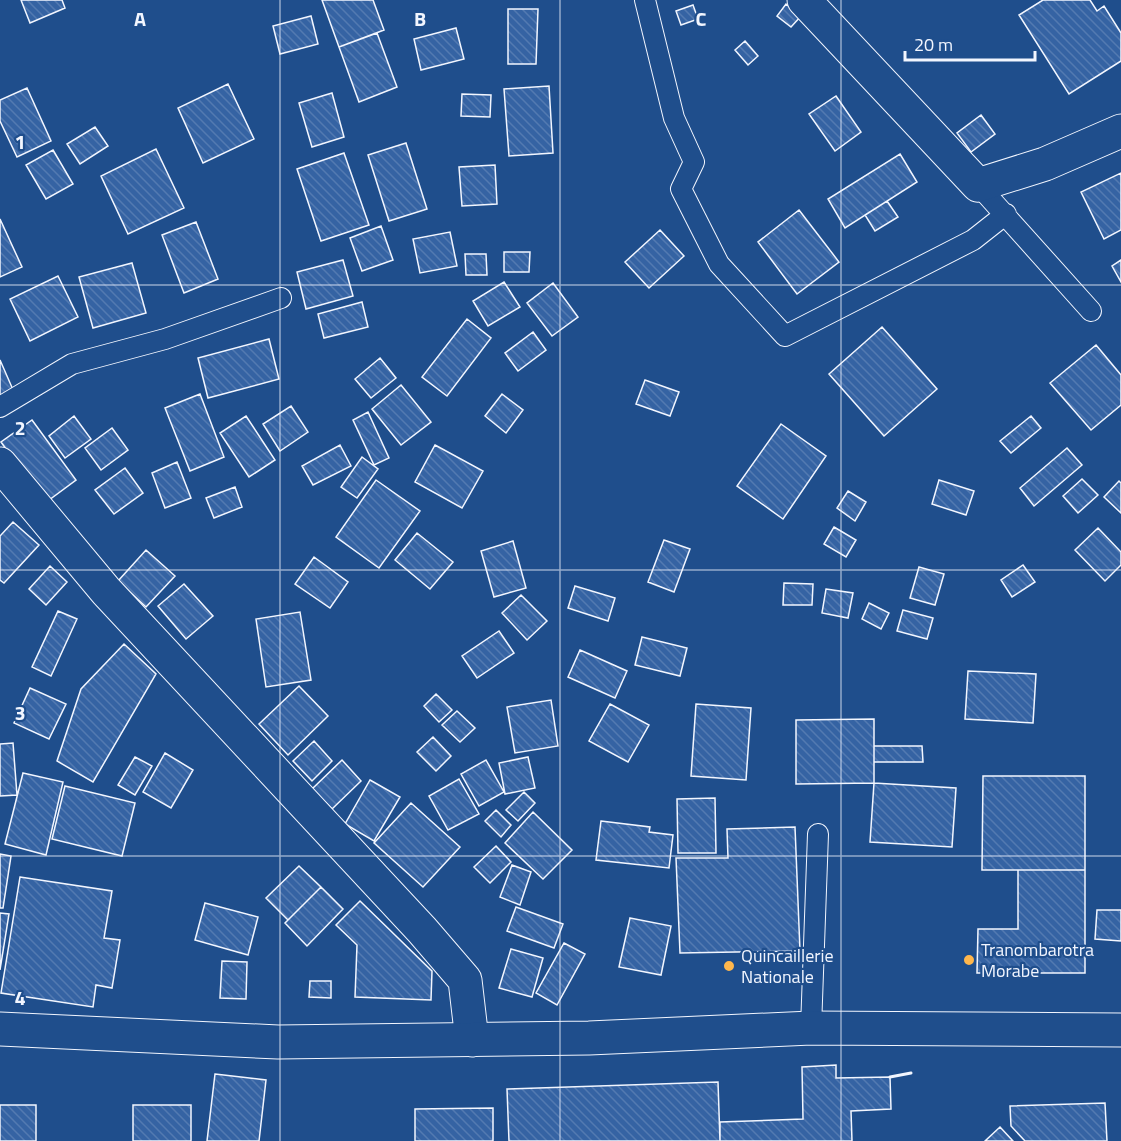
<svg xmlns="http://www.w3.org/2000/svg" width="1121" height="1141" viewBox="0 0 1121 1141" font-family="'Titillium Web',sans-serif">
	<defs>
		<pattern id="building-back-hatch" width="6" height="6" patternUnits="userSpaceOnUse" patternTransform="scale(1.5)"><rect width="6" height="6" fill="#3563a3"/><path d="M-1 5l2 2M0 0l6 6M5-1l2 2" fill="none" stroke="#537ab1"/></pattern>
	</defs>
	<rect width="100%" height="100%" fill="#1f4e8c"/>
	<path fill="url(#building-back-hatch)" stroke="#f2f6ff" stroke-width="1.5" d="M21,0H62L65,8L30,23Z
		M322,0H373L384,30L339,47Z
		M1043,0H1090L1097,11L1104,6L1121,33V61L1069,94L1019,15Z
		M786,4L801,16L791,27L777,16Z
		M693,5L698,19L681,25L676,11Z
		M508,9H538L536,64H508Z
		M311,16L318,44L280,54L273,26Z
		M456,28L464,59L421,70L414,39Z
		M377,33L397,87L359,102L339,47Z
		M745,41L758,56L748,65L735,50Z
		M228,84L254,139L203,163L178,108Z
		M549,86L553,153L509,156L504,89Z
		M27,88L51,141L17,157L0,121V100Z
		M332,93L344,137L312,147L299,103Z
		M462,94L491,95L490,117L461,116Z
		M836,96L861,132L835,151L809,114Z
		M981,115L995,134L971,152L957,133Z
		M95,127L108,146L80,164L67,144Z
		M406,143L427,209L389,221L368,155Z
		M156,149L184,208L128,234L101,176Z
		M53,150L73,184L46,199L26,165Z
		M344,153L369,225L321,241L297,169Z
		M900,154L917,182L845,228L828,199Z
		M495,165L497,204L462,206L459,167Z
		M1121,173V230L1104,239L1081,192Z
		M887,201L898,217L875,231L865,215Z
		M799,210L839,262L797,294L758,242Z
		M0,219L22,267L0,277Z
		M196,222L218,279L184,293L162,235Z
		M381,226L393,260L362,271L350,238Z
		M660,230L684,256L649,288L625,262Z
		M450,232L457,266L420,273L413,239Z
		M504,252H530L529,272H504Z
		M465,254H486L487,275H466Z
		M343,260L353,296L306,309L297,272Z
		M1121,260V282L1112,266Z
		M132,263L146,313L93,328L79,277Z
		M58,276L78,317L30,341L10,299Z
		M504,282L520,307L488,326L473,301Z
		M553,283L578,317L552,336L527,303Z
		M362,302L368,327L324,338L318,314Z
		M467,319L491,338L447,396L422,377Z
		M882,327L937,389L884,436L829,374Z
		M533,332L546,350L518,371L505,353Z
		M269,339L279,379L208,398L198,358Z
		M1096,345L1121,375V405L1091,430L1050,383Z
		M380,358L396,378L371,398L355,379Z
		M0,360L14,392L0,398Z
		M645,380L679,392L670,416L636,404Z
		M401,385L431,422L401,445L372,409Z
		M200,394L224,457L190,471L165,408Z
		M502,394L523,410L506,433L485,416Z
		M291,406L308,432L280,451L263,424Z
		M368,412L389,458L374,465L353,420Z
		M74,416L91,439L65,458L49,436Z
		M246,416L275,460L249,477L220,433Z
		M1031,416L1041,428L1011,453L1000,441Z
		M32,420L76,480L45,503L1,442Z
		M781,424L826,456L783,519L737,486Z
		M112,428L128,450L101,470L85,448Z
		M340,445L351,466L313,485L302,466Z
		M435,445L483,471L462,508L415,482Z
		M1067,448L1082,465L1034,506L1020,488Z
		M362,457L378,469L357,498L341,487Z
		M177,462L191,498L165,508L152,473Z
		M125,468L143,493L114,514L95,490Z
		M1082,479L1098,495L1078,513L1063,496Z
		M376,480L420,511L379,568L336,537Z
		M939,480L974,491L966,515L932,504Z
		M1119,481L1121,483V513L1104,497Z
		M235,487L242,507L214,518L206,498Z
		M848,491L866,502L855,521L837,508Z
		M13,522L39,545L4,583L0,580V536Z
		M834,527L856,540L846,557L824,544Z
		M1098,528L1121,552V565L1105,581L1075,550Z
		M417,533L453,562L430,589L395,560Z
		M664,540L690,549L674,592L648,582Z
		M513,541L526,588L494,597L481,551Z
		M146,550L175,576L146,607L118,581Z
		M314,557L348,582L330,608L295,584Z
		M1023,565L1035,582L1012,597L1001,580Z
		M50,566L67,582L46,605L29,589Z
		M919,567L944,574L935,605L910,598Z
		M784,583L813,584L812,605H783Z
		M184,584L213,616L186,639L158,606Z
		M575,586L615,598L608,621L568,608Z
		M826,589L853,593L848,618L822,613Z
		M521,595L547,621L527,640L502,613Z
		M869,603L889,613L881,629L862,619Z
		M903,610L933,618L927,639L897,631Z
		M58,611L77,619L51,676L32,667Z
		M300,612L311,680L266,687L256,619Z
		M499,631L514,653L477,678L462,656Z
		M642,637L687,648L680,676L635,665Z
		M124,644L156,674L93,782L57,761L81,689Z
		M580,650L627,671L615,698L568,677Z
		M968,671L1036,674L1033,723L965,719Z
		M299,686L328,716L288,755L259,724Z
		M30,688L66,704L49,739L14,723Z
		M436,694L452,710L439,722L424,706Z
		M551,700L558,746L515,753L507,707Z
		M610,704L649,725L628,762L589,741Z
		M696,704L751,708L746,780L691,776Z
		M457,711L475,728L460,742L442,725Z
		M874,719V783L796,784V720Z
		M433,737L451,756L436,771L417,752Z
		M314,741L332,761L312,781L293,761Z
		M13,743L17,795L0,796V744Z
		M874,746H922L923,762H874Z
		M165,753L193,770L171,808L143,792Z
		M135,757L152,766L135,795L118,785Z
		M528,757L535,788L505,794L499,763Z
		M342,760L361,781L332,809L312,789Z
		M486,760L504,792L479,806L461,774Z
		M23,773L63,782L46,855L5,844Z
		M983,776H1085V870H982Z
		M459,779L479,814L448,830L429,796Z
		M370,780L400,797L374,841L345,824Z
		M874,783L956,788L952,847L870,842Z
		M65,786L135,803L122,856L52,839Z
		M524,792L535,803L518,821L506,810Z
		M715,798L716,853H678L677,799Z
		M411,803L460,847L423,887L374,843Z
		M496,810L511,825L501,837L485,821Z
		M533,812L572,850L543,879L505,843Z
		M601,821L650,827L649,832L673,835L669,868L596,860Z
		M795,827L800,951L680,953L676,858H728L727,829Z
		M496,846L511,862L490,883L474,867Z
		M0,854L11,856L3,908H0Z
		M512,865L531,872L520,905L500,897Z
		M299,866L321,887L288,920L266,898Z
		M1018,870H1085V973H977L978,929H1018Z
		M20,877L112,891L104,938L120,940L112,988L96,985L93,1007L1,993Z
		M321,887L343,909L307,946L285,923Z
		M360,901L432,971L431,1000L355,997L357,945L336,925Z
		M205,903L258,917L248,955L195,940Z
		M516,907L563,924L554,948L507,931Z
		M1097,910H1121V941L1095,939Z
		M0,913L9,914L0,970Z
		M630,918L671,926L661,975L619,967Z
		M564,943L585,954L557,1005L536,993Z
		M511,949L543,958L532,997L499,988Z
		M222,961L247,962L246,999L220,998Z
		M310,981H331V998L309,997Z
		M836,1065V1078L890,1077L891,1109L851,1111L852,1141H720V1122L803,1119L802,1067Z
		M215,1074L266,1080L259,1141H207Z
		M718,1082L720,1141H509L507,1089Z
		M1105,1103L1107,1141H1025L1011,1126L1010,1106Z
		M0,1105H36V1141H0Z
		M133,1105H191V1141H133Z
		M493,1108V1141H415V1109Z
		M1000,1127L1013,1141H985Z"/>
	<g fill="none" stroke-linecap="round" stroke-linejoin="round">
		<defs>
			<path id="lane" d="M645,0L674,118L694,162L681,189L719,264L785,336L973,240L1006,214
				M978,185L1091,311
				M0,407L72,364L165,339L281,298
				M811,1028L818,834"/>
			<path id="street" d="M804,0L978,185L1045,164L1121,131
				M0,464L106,591L422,930L465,980L472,1040"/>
			<path id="primary" d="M0,1029L278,1042L589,1038L811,1028L1121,1030"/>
		</defs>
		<use href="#lane" stroke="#f2f6ff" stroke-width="22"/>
		<use href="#street" stroke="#f2f6ff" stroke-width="35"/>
		<use href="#primary" stroke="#f2f6ff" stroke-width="35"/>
		<use href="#lane" stroke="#1f4e8c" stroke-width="20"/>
		<use href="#street" stroke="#1f4e8c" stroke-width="33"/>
		<use href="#primary" stroke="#1f4e8c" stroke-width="33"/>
		<path stroke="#f2f6ff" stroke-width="3" d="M890,1077L911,1073"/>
	</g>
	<path fill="none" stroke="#f2f6ff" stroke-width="1.5" stroke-opacity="0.55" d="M280,0V1141M560,0V1141M841,0V1141M0,285H1121M0,570H1121M0,856H1121"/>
	<g fill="#ffb74d" stroke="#1f4e8c" stroke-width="2">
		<circle cx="969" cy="960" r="6"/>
		<circle cx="729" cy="966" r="6"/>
	</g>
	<g text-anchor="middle" stroke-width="4.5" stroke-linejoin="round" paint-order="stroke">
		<g font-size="18" fill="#f2f6ff" stroke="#1f4e8c" text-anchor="start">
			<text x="981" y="956">Tranombarotra<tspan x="981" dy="21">Morabe</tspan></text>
			<text x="741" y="962">Quincaillerie<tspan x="741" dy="21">Nationale</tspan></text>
		</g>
	</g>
	<g font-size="20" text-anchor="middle" font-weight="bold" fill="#f2f6ff" stroke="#1f4e8c" stroke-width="4.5" stroke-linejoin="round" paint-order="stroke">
		<text x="140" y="26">A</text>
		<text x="420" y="26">B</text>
		<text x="701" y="26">C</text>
		<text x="20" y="149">1</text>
		<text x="20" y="435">2</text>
		<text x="20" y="720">3</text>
		<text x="20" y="1005">4</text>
	</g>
	<path d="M905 51v9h130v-9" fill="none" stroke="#f2f6ff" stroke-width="3"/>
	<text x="914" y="51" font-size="18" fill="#f2f6ff" stroke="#1f4e8c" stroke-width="4.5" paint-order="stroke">20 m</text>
</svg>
